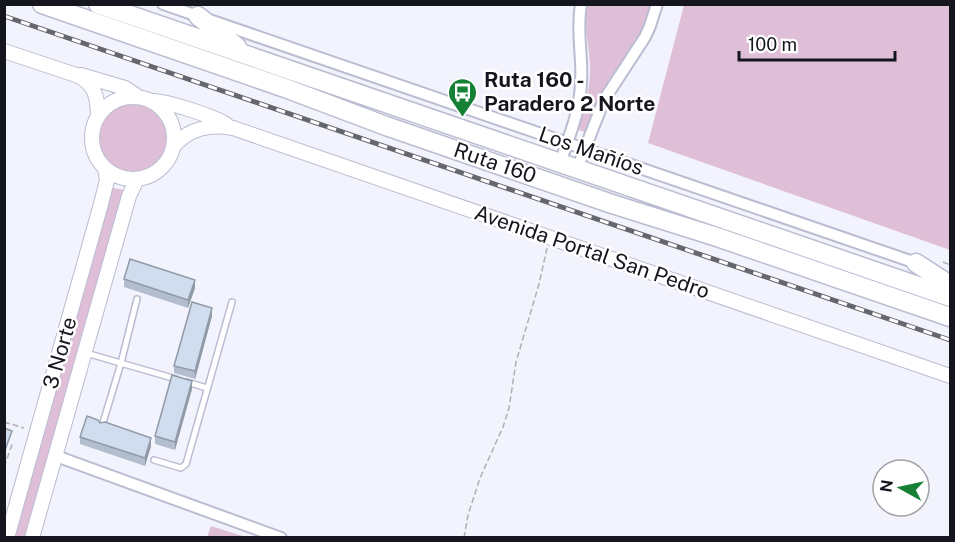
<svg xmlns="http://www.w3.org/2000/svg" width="955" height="542" viewBox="0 0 955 542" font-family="'Public Sans',sans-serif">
	<rect width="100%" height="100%" fill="#f2f3fc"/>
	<path fill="#dfbed8" d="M587,5H652L646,22L639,35L610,78L599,97L585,132L579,130C583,112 589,94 590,75C591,51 583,28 587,5Z
		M684,5H950V250L648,143Z
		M97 137a36 36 0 1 1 72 0a36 36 0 1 1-72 0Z
		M109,187L124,190L81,336L26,537L12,538Z
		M211,526L246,537H207Z"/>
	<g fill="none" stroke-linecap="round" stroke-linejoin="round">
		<defs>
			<path id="service" d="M86,353L176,379
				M187,382L207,388
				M102,426L121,363L137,299
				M154,460L181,468L186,464L232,302"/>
			<path id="minor" d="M163,4L919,264
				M560,163C569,137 580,111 581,83C583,56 576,33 581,4
				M577,169L604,100L645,37L650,26L657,4
				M56,456L281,538"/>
			<path id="tertiary" d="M4,51L76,75C95,83 98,98 98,117
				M81,75L125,88L137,96
				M92 138a41 41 0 1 1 82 0a41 41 0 1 1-82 0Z
				M153,101C170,102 210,115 226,124
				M173,147C189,128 209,124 233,128L950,376
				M7,538L101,204L107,180L105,168
				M32,538L129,196L137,179"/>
			<path id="trunk" d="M42,4L285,88L386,126L612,204L717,237L950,317
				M98,4L950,297
				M198,16L237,47
				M916,263L950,285"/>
		</defs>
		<use href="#service" stroke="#babcd1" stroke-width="8"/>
		<use href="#minor" stroke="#babcd1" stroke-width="14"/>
		<use href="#tertiary" stroke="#babcd1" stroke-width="16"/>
		<use href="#trunk" stroke="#babcd1" stroke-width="21"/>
		<path stroke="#aeafb7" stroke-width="1.5" stroke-dasharray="6 3" stroke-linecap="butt" d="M943,262L950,265
			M4,422L24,428
			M4,467L13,442
			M464,538L468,515L480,478L503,427L509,408L516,362L539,284L547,248"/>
		<use href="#service" stroke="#fff" stroke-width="5"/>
		<use href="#minor" stroke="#fff" stroke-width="10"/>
		<use href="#tertiary" stroke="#fff" stroke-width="14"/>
		<use href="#trunk" stroke="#fff" stroke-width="18"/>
		<defs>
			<path id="rail" d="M4,16L950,340"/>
		</defs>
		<use href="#rail" stroke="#65666e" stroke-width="5"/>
		<use href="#rail" stroke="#fff" stroke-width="3" stroke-dasharray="9" stroke-linecap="butt"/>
	</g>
	<path fill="#b2bece" d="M124,279L195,288L188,308L124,287Z
		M212,316L195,379L174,373V366Z
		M192,389L175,450L155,444V436Z
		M100,423L151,446L145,466L80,444V437Z"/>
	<path fill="#919ba7" d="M195,280V288L188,308V300Z
		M212,308V316L195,379V371Z
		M192,381V389L175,450V442Z
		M151,438V446L145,466V458Z"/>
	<path fill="#cfddef" stroke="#919ba7" stroke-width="1.5" d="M130,259L195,280L188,300L124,279Z
		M192,302L212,308L195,371L174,366Z
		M172,375L192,381L175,442L155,436Z
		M87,416L98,420L100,423L105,422L151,438L145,458L80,437Z
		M4,428L12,431L4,453Z"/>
	<defs>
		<symbol id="bus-pin" viewBox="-11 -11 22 30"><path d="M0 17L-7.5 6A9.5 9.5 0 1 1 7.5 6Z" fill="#168035" stroke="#fff"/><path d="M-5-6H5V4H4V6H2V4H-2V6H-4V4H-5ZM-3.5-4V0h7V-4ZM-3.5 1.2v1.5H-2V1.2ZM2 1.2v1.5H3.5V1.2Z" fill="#fff"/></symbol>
	</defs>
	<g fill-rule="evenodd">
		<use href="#bus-pin" x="446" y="76" width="33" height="45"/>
	</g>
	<g text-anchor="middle" stroke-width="5" stroke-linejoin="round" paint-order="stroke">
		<g font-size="21" font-weight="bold" fill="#15161d" stroke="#fff" text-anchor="start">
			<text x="484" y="87">Ruta 160 -<tspan x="484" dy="24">Paradero 2 Norte</tspan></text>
		</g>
		<g font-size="21" fill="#15161d" stroke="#fff">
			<text transform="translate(591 151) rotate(19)" y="7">Los Mañíos</text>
			<text transform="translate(495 163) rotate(19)" y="7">Ruta 160</text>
			<text transform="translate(592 252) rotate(19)" y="7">Avenida Portal San Pedro</text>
			<text transform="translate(60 353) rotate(-74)" y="7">3 Norte</text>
		</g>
	</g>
	<rect width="955" height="542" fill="none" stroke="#15161d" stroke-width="12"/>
	<g transform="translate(901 488) rotate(278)"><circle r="28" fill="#ffffff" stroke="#a1a2a5" stroke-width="1.5"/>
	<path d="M0-4.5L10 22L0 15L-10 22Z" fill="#168035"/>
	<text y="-9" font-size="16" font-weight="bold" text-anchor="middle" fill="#15161d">N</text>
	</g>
	<path d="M739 51v9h156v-9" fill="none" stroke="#15161d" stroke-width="3"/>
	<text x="748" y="51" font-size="18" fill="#15161d" stroke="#ffffff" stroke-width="4.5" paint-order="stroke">100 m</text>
</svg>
